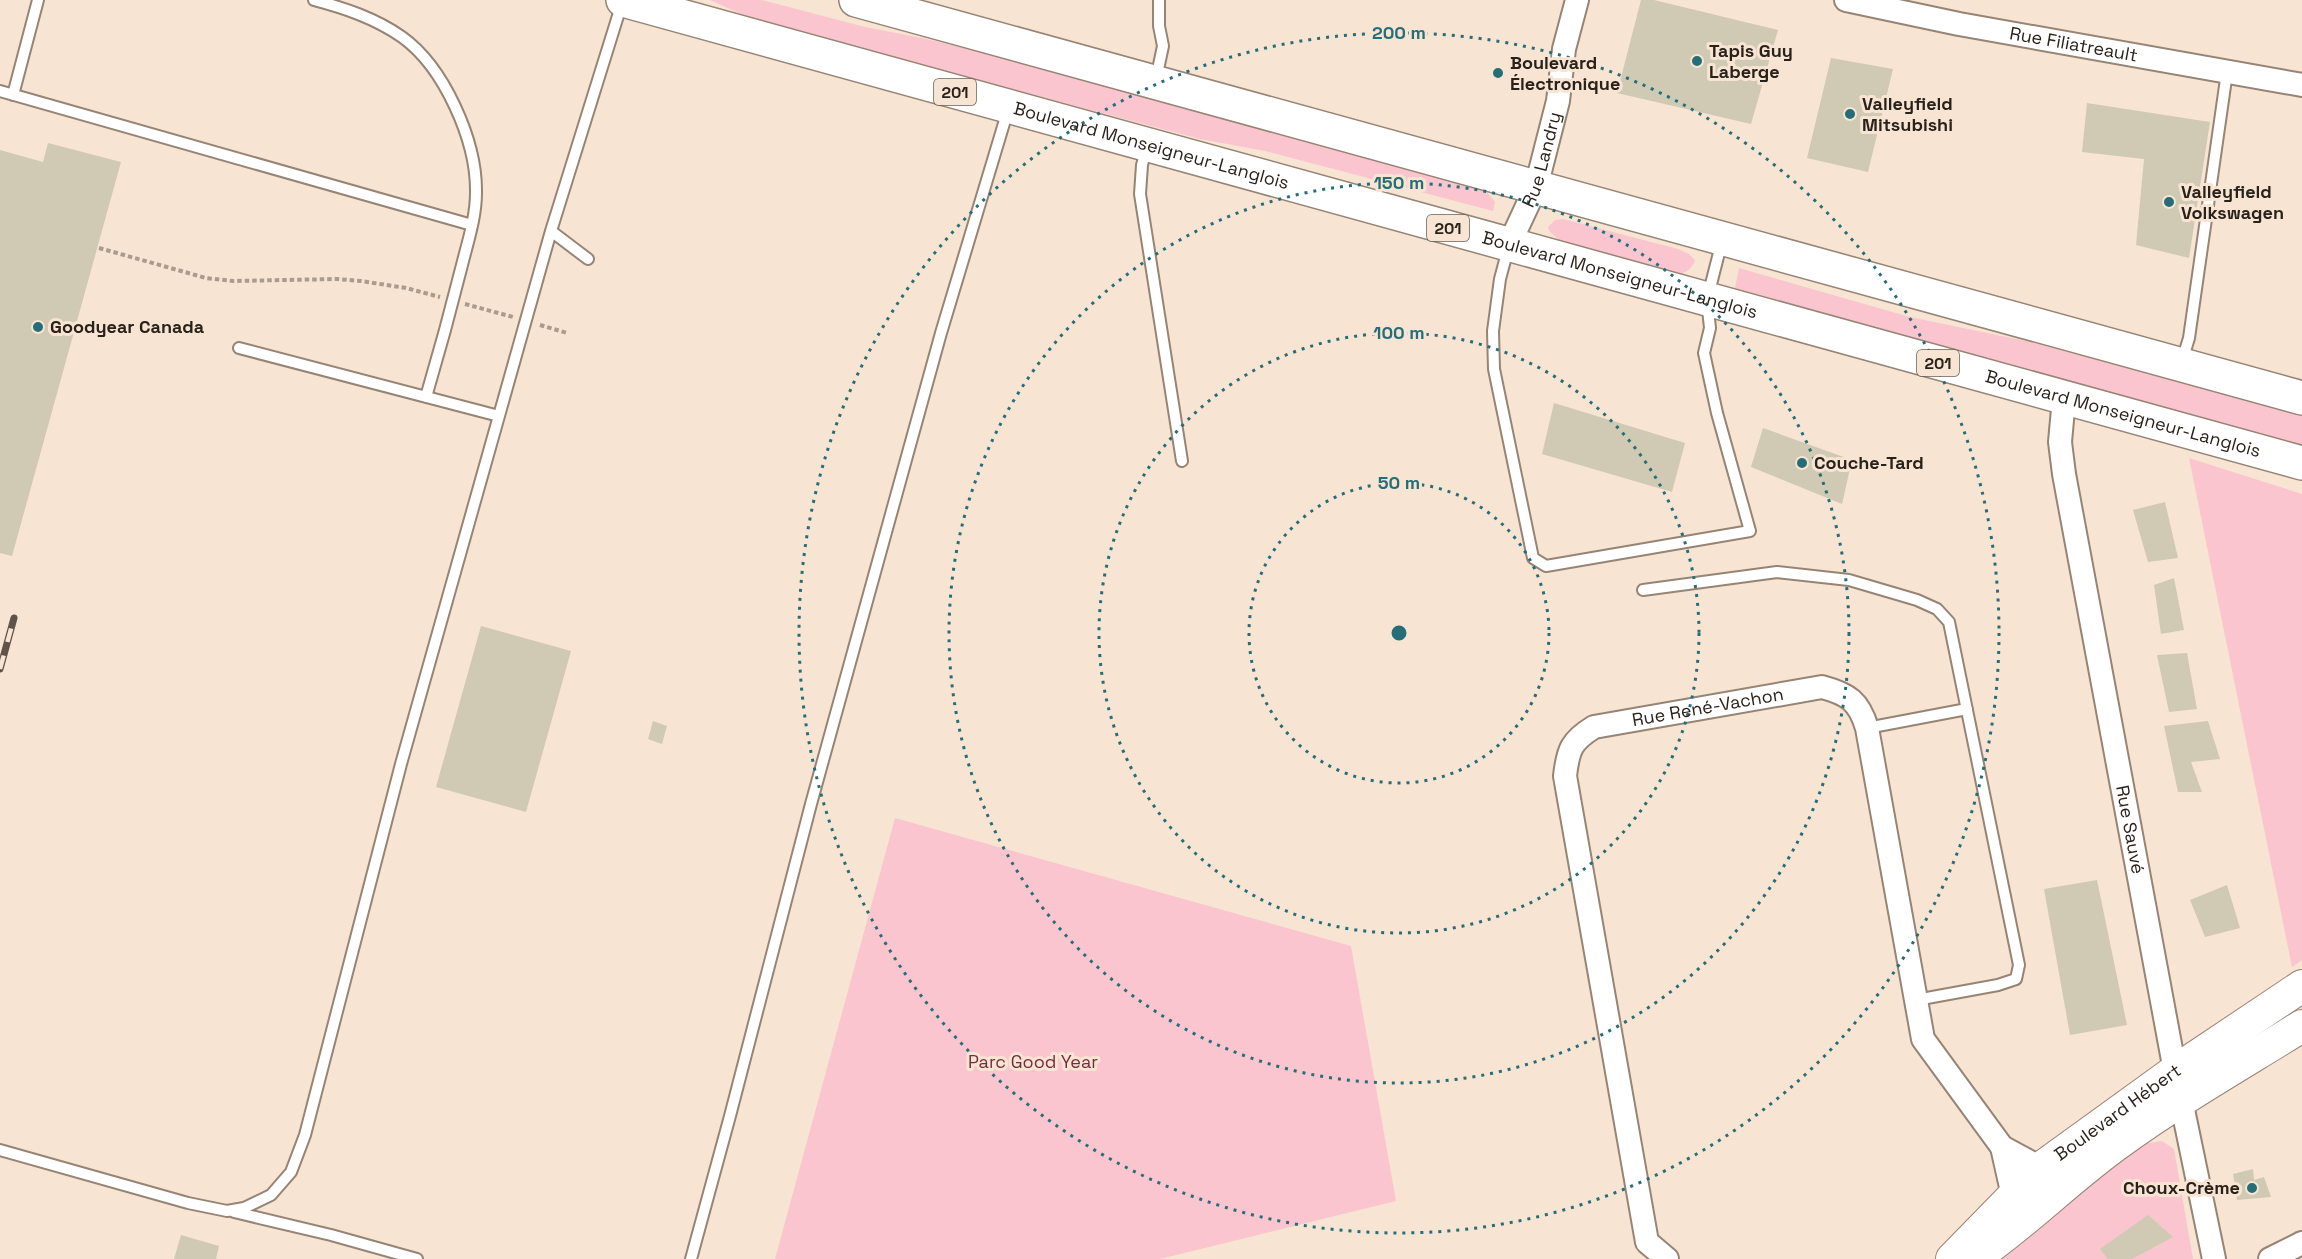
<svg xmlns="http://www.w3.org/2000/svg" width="2302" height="1259" viewBox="0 0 2302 1259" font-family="'Space Grotesk',sans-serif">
	<rect width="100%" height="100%" fill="#f8e4d3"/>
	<path fill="#fac5cf" d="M710,0H762L865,27L922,38L994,55L1486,191L1495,202L1493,211L1265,151L1200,139L754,20Z
		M1563,219L1678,249L1689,254L1695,260C1692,270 1685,273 1676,275L1561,242L1550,232L1548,227L1555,220Z
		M1739,268L1910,317L2026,341L2302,415V446L1735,288Z
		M2189,458L2302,494V960L2292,967Z
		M895,818L1351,946L1396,1201L1160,1259H775Z
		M2162,1141L2174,1149L2193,1259H1995L2072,1195L2143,1144Z"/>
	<path fill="#d0c9b3" d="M1641,0H1654L1778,30L1751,124L1617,93Z
		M1831,58L1893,69L1868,172L1807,158Z
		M2087,103L2210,122L2189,258L2136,245L2144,159L2082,152Z
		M48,143L121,162L12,556L0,553V150L43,162Z
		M1554,403L1685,443L1672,492L1542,454Z
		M1763,428L1852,460L1842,504L1751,467Z
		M2165,502L2178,558L2148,562L2133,510Z
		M2174,578L2184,630L2161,634L2154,585Z
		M481,626L571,651L526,812L436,787Z
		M2187,653L2197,709L2169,712L2157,655Z
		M653,721L667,726L662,744L648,739Z
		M2208,721L2220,759L2191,762L2202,792H2178L2164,726Z
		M2097,880L2127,1025L2070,1035L2044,889Z
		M2227,885L2240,928L2205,937L2190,900Z
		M2253,1169L2254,1180L2264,1177L2271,1197L2237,1200L2233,1174Z
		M2148,1215L2173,1237L2132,1259H2108L2100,1249Z
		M181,1235L219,1246L216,1259H174Z"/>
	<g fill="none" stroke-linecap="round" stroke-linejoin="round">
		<defs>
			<path id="service" d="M314,0C344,8 375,18 402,37C444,67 477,141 476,193C476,217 468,241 462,265C451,309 439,353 426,397
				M1156,79L1163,46L1159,26V0
				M0,91L472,225
				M13,95L38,0
				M1147,147L1142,165L1140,194L1182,461
				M551,231L588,259
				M1508,249L1500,279L1493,331L1494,369L1533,558L1546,566L1750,531L1717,413L1704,353L1710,328L1707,300L1722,241
				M239,348L499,416
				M2182,361L2189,338L2227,72
				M1643,590L1777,572L1849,580L1917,600L1937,609L1949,622L2019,965L2016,979L1998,985L1916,1000
				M1867,728L1967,709
				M0,1150L188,1203L227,1211L244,1208L271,1195L291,1172L305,1135L401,764L551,231L622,3
				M234,1212L331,1235L417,1259
				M691,1259L730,1116L811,804L941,333L1008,110"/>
			<g id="minor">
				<path id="s1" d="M1846,0L1959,24L2302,85"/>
				<path id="s2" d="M1509,245L1536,187L1558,101L1564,49L1577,0"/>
				<path id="s3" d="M2064,398L2060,442L2064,474L2175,1071L2214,1259"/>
				<path d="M2002,1147L2013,1196"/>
				<path id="s4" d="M1667,1259L1647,1242L1565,776C1568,750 1571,741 1594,727L1822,687C1848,694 1859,701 1867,728L1923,1039L2002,1147L2041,1168"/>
				<path d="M2270,1259L2302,1243"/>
			</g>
			<g id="secondary">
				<path id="s5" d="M1952,1259L2041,1168L2175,1071L2302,986"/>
				<path d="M1973,1259C2025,1224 2069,1178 2120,1142C2178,1100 2241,1064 2302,1026"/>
			</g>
			<g id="trunk">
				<path id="s6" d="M623,0L2302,463"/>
				<path d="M856,0L2302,398"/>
			</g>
		</defs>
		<use href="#service" stroke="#968475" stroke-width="14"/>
		<use href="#minor" stroke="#968475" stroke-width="26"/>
		<use href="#secondary" stroke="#968475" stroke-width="34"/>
		<use href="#trunk" stroke="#968475" stroke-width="36"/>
		<path stroke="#aa9b8e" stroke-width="4" stroke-dasharray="4.5 3" stroke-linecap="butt" d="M99,248L206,278L233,281L337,279L361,281L406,288L440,297
			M465,304L513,317
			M540,325L567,333"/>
		<use href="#service" stroke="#fff" stroke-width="10"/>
		<use href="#minor" stroke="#fff" stroke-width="22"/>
		<use href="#secondary" stroke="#fff" stroke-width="32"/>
		<use href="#trunk" stroke="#fff" stroke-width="33"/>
		<defs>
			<path id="rail" d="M0,669L14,618"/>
		</defs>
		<use href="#rail" stroke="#5e544a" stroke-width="7"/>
		<use href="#rail" stroke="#f8e4d3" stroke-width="4.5" stroke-dasharray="14" stroke-linecap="butt"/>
	</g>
	<g fill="none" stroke="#256e78" stroke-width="3" stroke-dasharray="3 6">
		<circle cx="1399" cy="633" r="150"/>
		<circle cx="1399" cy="633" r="300"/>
		<circle cx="1399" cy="633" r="450"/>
		<circle cx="1399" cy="633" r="600"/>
	</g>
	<g fill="#256e78" stroke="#f8e4d3" stroke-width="2">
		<circle cx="1697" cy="61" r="6"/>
		<circle cx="1498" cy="73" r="6"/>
		<circle cx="1850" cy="114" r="6"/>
		<circle cx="2169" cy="202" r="6"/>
		<circle cx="38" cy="327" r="6"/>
		<circle cx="1802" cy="463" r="6"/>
		<circle cx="2252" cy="1188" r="6"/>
	</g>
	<g text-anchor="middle" stroke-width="6" stroke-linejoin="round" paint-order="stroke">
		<g fill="#f8e4d3" stroke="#675c52" stroke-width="1.5">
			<rect x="934" y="79" width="42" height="26" rx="4.5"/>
			<rect x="1427" y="215" width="42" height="26" rx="4.5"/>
			<rect x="1917" y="350" width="42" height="26" rx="4.5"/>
		</g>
		<g font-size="16" font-weight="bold" fill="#29221b">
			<text x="955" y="98">201</text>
			<text x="1448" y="234">201</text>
			<text x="1938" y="369">201</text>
		</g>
		<g font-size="18" fill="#29221b" stroke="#f8e4d3">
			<text dy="6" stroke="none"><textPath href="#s1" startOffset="232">Rue Filiatreault</textPath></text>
			<text dy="6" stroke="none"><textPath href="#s6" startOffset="548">Boulevard Monseigneur-Langlois</textPath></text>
			<text dy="6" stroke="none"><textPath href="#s2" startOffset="92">Rue Landry</textPath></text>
			<text dy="6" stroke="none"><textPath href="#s6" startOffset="1034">Boulevard Monseigneur-Langlois</textPath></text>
			<text dy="6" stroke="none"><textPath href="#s6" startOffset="1556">Boulevard Monseigneur-Langlois</textPath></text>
			<text dy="6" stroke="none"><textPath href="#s4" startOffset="675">Rue René-Vachon</textPath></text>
			<text dy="6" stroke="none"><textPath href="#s3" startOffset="438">Rue Sauvé</textPath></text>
			<text dy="6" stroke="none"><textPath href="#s5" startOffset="222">Boulevard Hébert</textPath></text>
		</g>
		<g font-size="18" font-weight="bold" fill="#29221b" stroke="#f8e4d3" text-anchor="start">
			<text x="1709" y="57">Tapis Guy<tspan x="1709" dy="21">Laberge</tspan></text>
			<text x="1510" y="69">Boulevard<tspan x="1510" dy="21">Électronique</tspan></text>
			<text x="1862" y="110">Valleyfield<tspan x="1862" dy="21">Mitsubishi</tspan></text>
			<text x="2181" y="198">Valleyfield<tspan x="2181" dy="21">Volkswagen</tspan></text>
			<text x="50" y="333">Goodyear Canada</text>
			<text x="1814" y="469">Couche-Tard</text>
			<text x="2240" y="1194" text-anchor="end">Choux-Crème</text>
		</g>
		<g font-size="18" fill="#782c42" stroke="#f8e4d3">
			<text x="1033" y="1068">Parc Good Year</text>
		</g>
	</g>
	<circle cx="1399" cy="633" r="9" fill="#256e78" stroke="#f8e4d3" stroke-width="3"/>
	<g font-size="18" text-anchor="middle" font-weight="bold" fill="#256e78" stroke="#f8e4d3" stroke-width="6" stroke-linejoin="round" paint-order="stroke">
		<text x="1399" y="39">200 m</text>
		<text x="1399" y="189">150 m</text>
		<text x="1399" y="339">100 m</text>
		<text x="1399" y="489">50 m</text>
	</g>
</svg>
